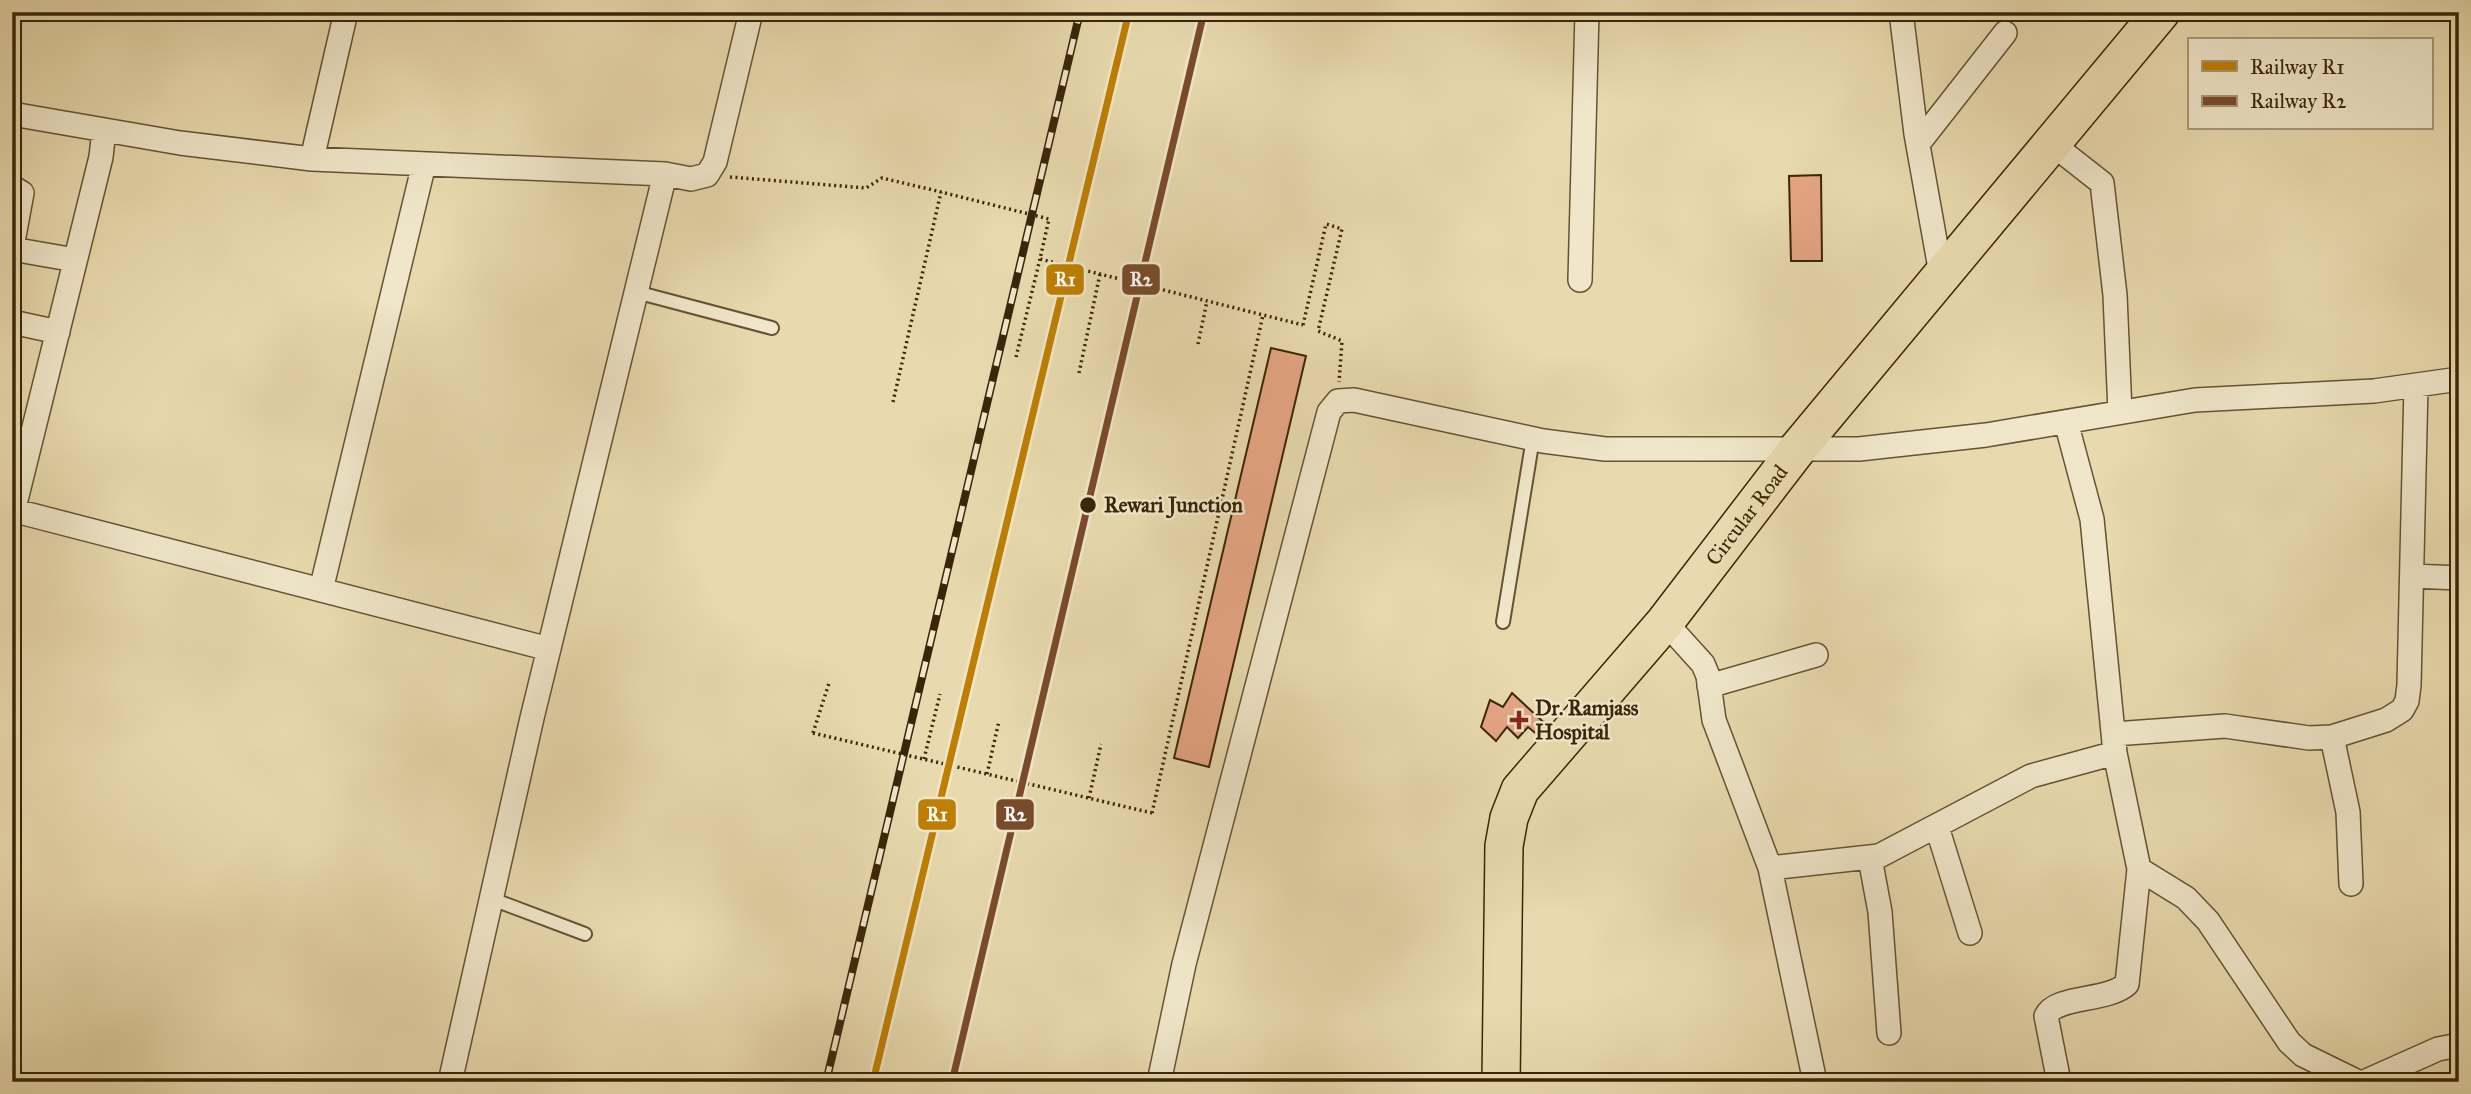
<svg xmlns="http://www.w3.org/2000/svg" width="2471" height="1094" viewBox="0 0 2471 1094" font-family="'IM FELL Great Primer',serif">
	<rect width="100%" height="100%" fill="#e8daae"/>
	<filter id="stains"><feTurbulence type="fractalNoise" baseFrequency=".00286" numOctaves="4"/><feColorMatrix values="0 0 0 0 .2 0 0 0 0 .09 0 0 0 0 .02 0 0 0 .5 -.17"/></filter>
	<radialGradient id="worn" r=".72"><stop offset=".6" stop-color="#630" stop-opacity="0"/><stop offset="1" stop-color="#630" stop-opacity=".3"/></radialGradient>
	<path fill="#e5a584" stroke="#3a2508" stroke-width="2" d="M1821,175L1822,261H1791L1789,176Z
		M1271,348L1306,356L1209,767L1174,758Z
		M1512,693L1551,729L1543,739L1528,727L1518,738L1507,727L1496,741L1481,727L1490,700L1503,707Z"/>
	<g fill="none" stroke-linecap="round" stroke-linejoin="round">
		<defs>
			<path id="service" d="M636,292L772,328
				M1503,622L1533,438
				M492,899L585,934"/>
			<path id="minor" d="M1901,12L1916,134L1941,274
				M12,114L180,143L312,159L665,174L691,179L707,175L715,162L751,12
				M2051,143L2102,183L2115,295L2120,412
				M1918,144L2005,33
				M312,159L346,12
				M12,187L22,193L12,247
				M12,249L75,260
				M1580,280L1587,12
				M12,322L58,332
				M12,510L549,649
				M12,516L101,157L104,130
				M2413,576L2459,578
				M321,590L424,164
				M1665,622L1703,664L1708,676L1714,720L1770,868L1815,1082
				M1709,686L1816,655
				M2114,734L2225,726L2309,738L2332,737L2386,720L2402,710L2407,701L2409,685L2416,386
				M2332,737L2348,812L2351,884
				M1937,827L1970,933
				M1870,858L1880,912L1889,1033
				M1770,868L1879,856L2031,776L2115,753
				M2139,869L2186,898L2208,921L2289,1042L2303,1055L2358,1082
				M450,1082L532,718L665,174
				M1159,1082L1184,964L1329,412L1338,401L1354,400L1543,441L1605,449H1859L1986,435L2195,400L2374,391L2459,379
				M2059,1082L2046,1016C2056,995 2107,1002 2127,984L2139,869L2115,753L2092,519L2066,422
				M2364,1082L2438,1049L2459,1045"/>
			<g id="primary">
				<path id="s1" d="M1501,1082L1504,846L1509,818L1520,790L1665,622L1799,447L2161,12"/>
			</g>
		</defs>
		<use href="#service" stroke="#665232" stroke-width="16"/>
		<use href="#minor" stroke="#665232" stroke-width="26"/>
		<use href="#primary" stroke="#3a2508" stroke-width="40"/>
		<path stroke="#3a2508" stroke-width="3.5" stroke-dasharray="2 3.5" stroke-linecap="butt" d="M730,177L866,188L882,178L929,189
			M1303,325L1326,224L1342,229L1318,331L1342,341L1339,382
			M1198,344L1207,301
			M1016,357L1040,259
			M1079,373L1100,274
			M893,402L941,192
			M813,733L829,683
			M924,759L940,694
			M987,774L999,721
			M1089,798L1101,744
			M1152,813L1263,315"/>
		<use href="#service" stroke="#f0e7ca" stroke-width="12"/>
		<use href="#minor" stroke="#f0e7ca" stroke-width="23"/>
		<use href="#primary" stroke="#e8daae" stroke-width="37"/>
		<defs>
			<path id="rail" d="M826,1082L1080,12
				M873,1082L1129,12"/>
		</defs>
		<use href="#rail" stroke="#3a2508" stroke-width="8"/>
		<use href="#rail" stroke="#f0e7ca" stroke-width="5" stroke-dasharray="16" stroke-linecap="butt"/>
		<path stroke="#3a2508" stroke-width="3.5" stroke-dasharray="2 3.5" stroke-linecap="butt" d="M929,189L1049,219L1040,259L1303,325
			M813,733L1152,813"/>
		<defs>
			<path id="rail-1" d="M873,1082L1129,12"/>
			<path id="rail-2" d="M952,1082L1204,12"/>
		</defs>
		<use href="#rail-1" stroke="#f0e7ca" stroke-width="12"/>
		<use href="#rail-2" stroke="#f0e7ca" stroke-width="12"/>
		<use href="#rail-1" stroke="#be7f02" stroke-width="7"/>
		<use href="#rail-2" stroke="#7a4b2a" stroke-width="7"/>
	</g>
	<circle fill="#3a2508" stroke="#f0e7ca" stroke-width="2.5" cx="1088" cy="505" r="9"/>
	<path fill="#8f2418" stroke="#f0e7ca" stroke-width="2.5" d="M1515.5 709.5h7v7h7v7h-7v7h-7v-7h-7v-7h7z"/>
	<g text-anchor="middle" stroke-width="5" stroke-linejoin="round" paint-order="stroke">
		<g font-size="21" font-weight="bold" fill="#3a2508" stroke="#f0e7ca" text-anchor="start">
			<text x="1104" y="512">Rewari Junction</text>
		</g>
		<g font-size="21" fill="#3a2508" stroke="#f0e7ca">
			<text dy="7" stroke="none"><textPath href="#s1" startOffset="651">Circular Road</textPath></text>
		</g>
		<g font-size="21" font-weight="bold" fill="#3a2508" stroke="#f0e7ca" text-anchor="start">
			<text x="1535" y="715">Dr. Ramjass<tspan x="1535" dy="24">Hospital</tspan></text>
		</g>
	</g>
	<g stroke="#f0e7ca" stroke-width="2.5">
		<rect x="1045" y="263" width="40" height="33" rx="7" fill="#be7f02"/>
		<rect x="1121" y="263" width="40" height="33" rx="7" fill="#7a4b2a"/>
		<rect x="917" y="798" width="40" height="33" rx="7" fill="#be7f02"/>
		<rect x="995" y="798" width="40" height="33" rx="7" fill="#7a4b2a"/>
	</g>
	<g font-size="19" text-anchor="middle" font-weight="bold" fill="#fff">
		<text x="1065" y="286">R1</text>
		<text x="1141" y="286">R2</text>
		<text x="937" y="821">R1</text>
		<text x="1015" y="821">R2</text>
	</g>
	<rect width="2471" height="1094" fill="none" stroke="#e8daae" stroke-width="42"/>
	<rect x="14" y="14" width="2443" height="1066" fill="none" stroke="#3a2508" stroke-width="3.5"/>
	<rect x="21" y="21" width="2429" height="1052" fill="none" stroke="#3a2508" stroke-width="2"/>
	<rect x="2188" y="38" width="245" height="91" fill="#f0e7ca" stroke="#a7997c" stroke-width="2"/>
	<rect x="2202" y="61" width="35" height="10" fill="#be7f02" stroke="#a7997c" stroke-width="2"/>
	<text x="2250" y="74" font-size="21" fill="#3a2508">Railway R1</text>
	<rect x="2202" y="96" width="35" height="10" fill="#7a4b2a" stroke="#a7997c" stroke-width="2"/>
	<text x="2250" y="108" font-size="21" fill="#3a2508">Railway R2</text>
	<rect width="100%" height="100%" filter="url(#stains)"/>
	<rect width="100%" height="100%" fill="url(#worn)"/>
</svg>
